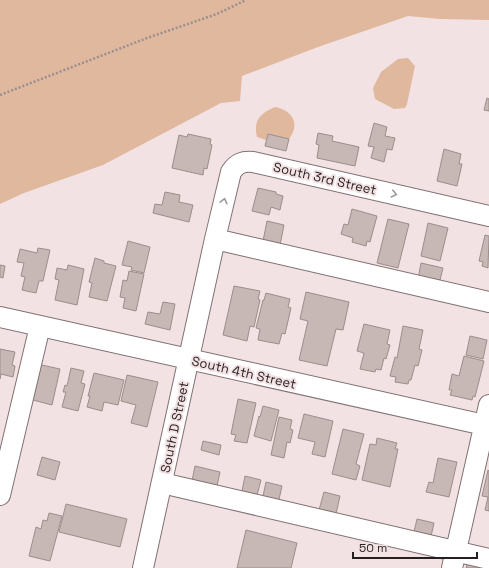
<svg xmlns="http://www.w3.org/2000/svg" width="489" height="568" viewBox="0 0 489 568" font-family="'Space Grotesk',sans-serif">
	<rect width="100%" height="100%" fill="#f3e2e4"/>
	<path fill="#e0b89e" d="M0,0H489V20L440,19L408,16L318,47L242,76L240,101L221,103L103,165L24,193L0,204Z
		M408,58L415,66L407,104L405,108L394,109L375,99L373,88L381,72L398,59Z
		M275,107C292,110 301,124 289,139L268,134L266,140L257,137C253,121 260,113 275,107Z"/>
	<path fill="#c8b8b5" stroke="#9c8d8a" d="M487,98L489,99V111L484,110Z
		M374,123L387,127L385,136L395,138L392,150L387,149L384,162L371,158L374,147L368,146Z
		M318,133L333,136L332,141L359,147L355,166L317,158L319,145L316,144Z
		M188,134L211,139L210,144L212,145L207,169L204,168L203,175L172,168L179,135L187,137Z
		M268,134L289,139L286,151L265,146Z
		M444,149L461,154L459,164H462L457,186L437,181Z
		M258,188L276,192V194L283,196L280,210L271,207L269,215L252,211Z
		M165,192L180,195L179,202L193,205L189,222L153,213L155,204L162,205Z
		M352,209L377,216L370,242L367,241L366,246L352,242L353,238L341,234L344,224L348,225Z
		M388,219L409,224L398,268L377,263Z
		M267,221L284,225L280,245L263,241Z
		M428,223L448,228L440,261L421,256Z
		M485,235L489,236L488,268L482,266L483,262L479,261Z
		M128,241L150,247L144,273L131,270L132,267L122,265Z
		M38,248L50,250L43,281H39L36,293L22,290L25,277L21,276L24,263L17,262L20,249L37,253Z
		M95,258L104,261V263L116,266L107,301L89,297L92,283L89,282Z
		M421,263L443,268L439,284L418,279Z
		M0,265L5,266L3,278L0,277Z
		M68,265L84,269L77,305L55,300L59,280L55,279L57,268L67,270Z
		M129,271L144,274L136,311L123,308L125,298L120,297L123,280L127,281Z
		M234,286L260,291L258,299L260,300L254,327L250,326L247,341L223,335Z
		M306,292L349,302L343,330L336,329L327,366L299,360L308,321L300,319Z
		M266,293L290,299L288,307L291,308L285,334L282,333L279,344L258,340L260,329L256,328L263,300H264Z
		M163,302L175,304L170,330L145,324L148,312L160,314Z
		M364,324L390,330L387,344L390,345L386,359L384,358L381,370L376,369L375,372L360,369L364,353L357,351Z
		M403,326L423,330L419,349L422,350L418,366L415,365L411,380H409L408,384L395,382L396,377L390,376L395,357L397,358Z
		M470,336L487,340L483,359L466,355Z
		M0,349L15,352L12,365L15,366L13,377L1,374L0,379Z
		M464,356L484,361L475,397L473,396L472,400L450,395L452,390H449L452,374L459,376Z
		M37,364L60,369L52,405L29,399Z
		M71,368L84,371L81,383L85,384L78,411L62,407L66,392H63L65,385L67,386Z
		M94,373L124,380L118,405L104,402L102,411L87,407L90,396H88Z
		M127,375L158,382L147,427L131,423L136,405L121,401Z
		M238,399L256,403L247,443L234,441L236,435L231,434Z
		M263,406L279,410L271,441L254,436L259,416L260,417Z
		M304,414L333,421L325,457L312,454L315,442L298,438Z
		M279,417L292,420L290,429L293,430L290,443L287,442L284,458L271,455Z
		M343,429L364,434L356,464L360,466L356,480L332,474Z
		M377,438L397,443L395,449H398L390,487L362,480L370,444L376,445Z
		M203,441L221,445L219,455L201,450Z
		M42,457L60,462L55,480L37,475Z
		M438,458L457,462L449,497L426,492L429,482L433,483Z
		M195,466L220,472L216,491L191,486Z
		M488,470L489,471V511L485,510L488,497L482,496Z
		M245,476L261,480L257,495L242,491Z
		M266,482L282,486L278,504L262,501Z
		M324,492L340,496L336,514L319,510Z
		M66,504L127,519L120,547L59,532Z
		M49,513L62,516L50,561L29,556L36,527L41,529L43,520L47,521Z
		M417,519L434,523L430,541L413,536Z
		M246,530L297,543L291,568H237Z
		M469,558L489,568H466Z"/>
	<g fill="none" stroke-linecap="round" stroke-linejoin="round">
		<defs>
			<path id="minor" d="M215,239L489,302
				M0,317L489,426
				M162,483L489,559
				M0,495L40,326
				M143,568L215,239L231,172C237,163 243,161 253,162L489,216
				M452,568L489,405"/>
		</defs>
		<use href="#minor" stroke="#807173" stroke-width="22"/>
		<path stroke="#9b8e90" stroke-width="2.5" stroke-dasharray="2 2" stroke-linecap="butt" d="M0,95L147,38L217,14L246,0"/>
		<use href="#minor" stroke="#fff" stroke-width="20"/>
	</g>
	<defs><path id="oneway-chevron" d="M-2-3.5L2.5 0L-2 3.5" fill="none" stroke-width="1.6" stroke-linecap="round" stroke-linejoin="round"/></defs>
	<g stroke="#9d9a9b">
		<use href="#oneway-chevron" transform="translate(394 194) rotate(13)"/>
		<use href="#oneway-chevron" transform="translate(224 201) rotate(-76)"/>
	</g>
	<g text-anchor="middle" stroke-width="4" stroke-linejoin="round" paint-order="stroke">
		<g font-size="13" fill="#261f20" stroke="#f3e2e4">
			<text transform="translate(325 178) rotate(13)" y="5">South 3rd Street</text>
			<text transform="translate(244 372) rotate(13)" y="5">South 4th Street</text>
			<text transform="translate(174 427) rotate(-78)" y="5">South D Street</text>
		</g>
	</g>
	<path d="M353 552v6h124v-6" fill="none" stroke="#261f20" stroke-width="2"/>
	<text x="359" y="552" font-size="12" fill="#261f20" stroke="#f3e2e4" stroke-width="3" paint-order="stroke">50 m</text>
</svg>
